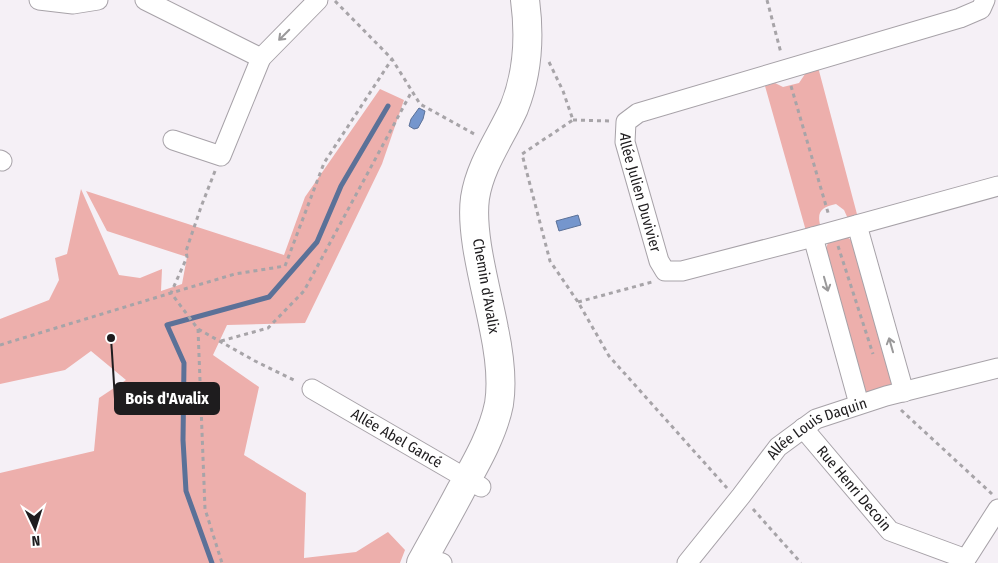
<svg xmlns="http://www.w3.org/2000/svg" width="998" height="563" viewBox="0 0 998 563" font-family="'Fira Sans Condensed',sans-serif">
	<rect width="100%" height="100%" fill="#f5f0f6"/>
	<path fill="#edafac" d="M818,67L858,218L849,221L844,210L836,204C821,207 816,212 821,228L806,231L765,86L775,83L783,87L799,83L805,74Z
		M380,89L404,100L382,164L305,323L227,325L213,355L259,387L244,455L306,493L304,558L356,552L388,532L405,550L400,563H0V473L94,451L99,398L126,380L91,351L65,370L0,384V319L49,300L59,280L55,258L67,254L81,189L119,275L140,278L162,269L161,291L182,284L187,257L107,231L86,191L284,255L305,197Z
		M847,237L855,243L894,382L891,390L870,395L861,389L824,253L828,243Z"/>
	<path fill="#7596cd" stroke="#5b7198" d="M419,108L425,111L423,119L418,128L414,129L409,126L411,119Z
		M578,215L581,225L559,231L556,221Z"/>
	<g fill="none" stroke-linecap="round" stroke-linejoin="round">
		<path stroke="#5b7198" stroke-width="5" d="M212,563L186,491L183,440L184,363L167,325L269,297L317,242L341,186L388,106"/>
		<defs>
			<g id="street">
				<path d="M39,0L73,4L98,0"/>
				<path d="M145,0L261,58L318,0"/>
				<path id="s1" d="M985,0L981,9L960,18L638,113L626,122L625,142L659,261L665,271H682L813,237L998,186"/>
				<path d="M173,140L221,156L261,58"/>
				<path d="M0,160L2,161"/>
				<path d="M857,225L904,392"/>
				<path d="M813,237L859,404"/>
				<path id="s2" d="M312,389L481,487"/>
				<path id="s3" d="M803,428L890,531L966,559L998,509"/>
				<path d="M424,557L442,563"/>
				<path id="s4" d="M687,563L741,496L778,447L816,419L886,396L998,368"/>
			</g>
			<path id="secondary" d="M421,563C434,539 448,515 461,490C476,463 493,434 499,404C503,379 499,353 494,329C487,291 470,235 475,198C480,165 501,137 514,108C528,73 530,37 525,0"/>
		</defs>
		<use href="#street" stroke="#a7a2a8" stroke-width="21"/>
		<use href="#secondary" stroke="#a7a2a8" stroke-width="30"/>
		<path stroke="#a7a4a8" stroke-width="3" stroke-dasharray="4 4" stroke-linecap="butt" d="M767,0L781,53
			M335,1L392,59L420,104L476,135
			M549,62L563,91L573,120L522,154L550,261L578,302L609,356L727,488
			M791,86L829,216
			M573,120L610,121
			M215,171L201,207L186,251L187,257L171,293L235,274L285,266L324,163L392,59
			M838,246L873,354
			M578,302L652,282
			M198,329L205,509L222,563
			M221,341L268,328L304,291L412,91
			M0,345L171,293L198,329L255,361L296,381
			M901,410L992,494
			M753,509L801,563"/>
		<use href="#street" stroke="#fff" stroke-width="19"/>
		<use href="#secondary" stroke="#fff" stroke-width="28"/>
	</g>
	<defs><path id="oneway-shaft" d="M-6 0H5M1.5-3L5.5 0L1.5 3" fill="none" stroke-width="1.6" stroke-linecap="round" stroke-linejoin="round" transform="scale(1.25)"/></defs>
	<g stroke="#9a999a">
		<use href="#oneway-shaft" transform="translate(284 35) rotate(135)"/>
		<use href="#oneway-shaft" transform="translate(826 284) rotate(74)"/>
		<use href="#oneway-shaft" transform="translate(891 345) rotate(-106)"/>
	</g>
	<g text-anchor="middle" stroke-width="4" stroke-linejoin="round" paint-order="stroke">
		<g font-size="15" fill="#1e1c1e" stroke="#fff">
			<text dy="5" stroke="none"><textPath href="#s1" startOffset="456">Allée Julien Duvivier</textPath></text>
			<text transform="translate(486 286) rotate(80)" y="5">Chemin d'Avalix</text>
			<text dy="5" stroke="none"><textPath href="#s4" startOffset="191">Allée Louis Daquin</textPath></text>
			<text dy="5" stroke="none"><textPath href="#s2" startOffset="98">Allée Abel Gancé</textPath></text>
			<text dy="5" stroke="none"><textPath href="#s3" startOffset="79">Rue Henri Decoin</textPath></text>
		</g>
	</g>
	<path fill="none" stroke="#1e1c1e" stroke-width="2" d="M111 338L115 399"/>
	<circle fill="#1e1c1e" stroke="#fff" stroke-width="2" cx="111" cy="338" r="5"/>
	<rect fill="#1e1c1e" stroke="#1e1c1e" stroke-width="2" x="115" y="383" width="104" height="31" rx="5"/>
	<g font-size="16" text-anchor="middle" font-weight="bold" fill="#fff">
		<text x="167" y="404">Bois d'Avalix</text>
	</g>
	<g transform="translate(35 528) rotate(176)" stroke="#ffffff" stroke-width="4" paint-order="stroke">
	<path d="M0-4L9 19L0 12L-9 19Z" fill="#1e1c1e"/>
	<text y="-8" font-size="14" font-weight="bold" text-anchor="middle" fill="#1e1c1e">N</text>
	</g>
</svg>
